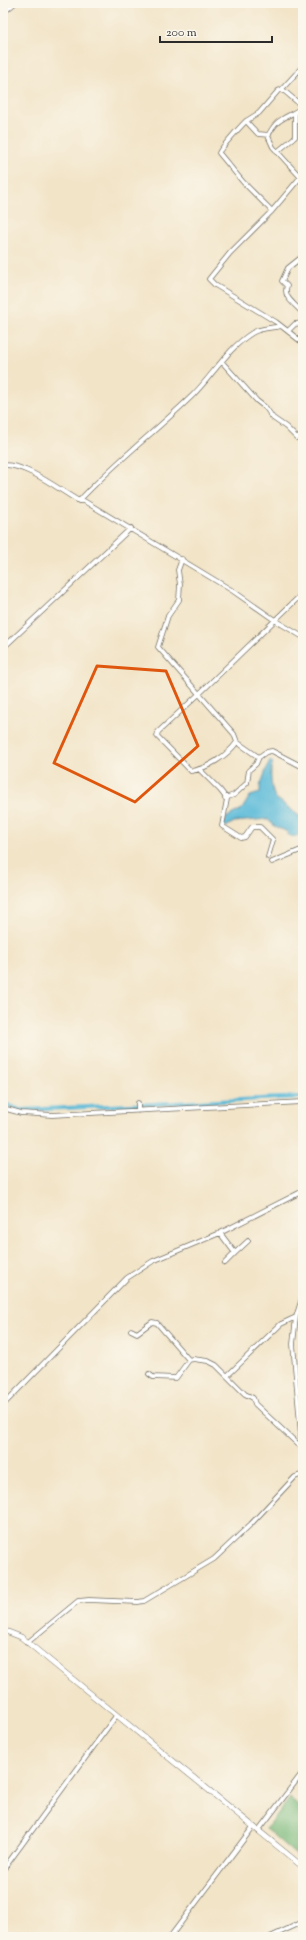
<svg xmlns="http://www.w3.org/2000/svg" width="306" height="1940" viewBox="0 0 306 1940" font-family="'Sorts Mill Goudy',serif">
	<rect width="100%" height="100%" fill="#fbf7ec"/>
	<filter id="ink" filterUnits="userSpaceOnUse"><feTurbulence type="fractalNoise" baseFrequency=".025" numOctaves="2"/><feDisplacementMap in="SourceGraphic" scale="8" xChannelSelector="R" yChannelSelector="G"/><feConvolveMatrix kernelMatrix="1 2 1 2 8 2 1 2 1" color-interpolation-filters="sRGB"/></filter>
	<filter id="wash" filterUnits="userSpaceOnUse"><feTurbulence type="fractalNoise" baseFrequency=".012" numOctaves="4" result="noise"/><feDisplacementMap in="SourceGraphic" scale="16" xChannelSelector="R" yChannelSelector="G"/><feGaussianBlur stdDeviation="0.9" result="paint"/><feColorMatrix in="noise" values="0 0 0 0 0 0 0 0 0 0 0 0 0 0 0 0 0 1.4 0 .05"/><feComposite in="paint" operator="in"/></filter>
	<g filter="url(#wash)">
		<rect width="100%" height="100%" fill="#f2e4c7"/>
		<path fill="#7ab97a" stroke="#527252" d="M290,1798L303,1809V1861L266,1829Z"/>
		<path fill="#5abad8" stroke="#427282" d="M270,760L273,763C269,770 271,792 276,799L280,801L302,818L303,832C296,837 294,838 287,834L288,832L274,826L268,819L234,822L226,827L223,825L227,817L242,809L250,796L260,793V786Z"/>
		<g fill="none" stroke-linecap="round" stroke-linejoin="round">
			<path stroke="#5abad8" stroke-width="4" d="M3,1103L21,1110L303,1097"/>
		</g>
	</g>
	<g filter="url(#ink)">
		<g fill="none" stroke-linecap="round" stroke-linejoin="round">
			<defs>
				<path id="minor" d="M3,13L15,3
					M303,66L282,89L303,107
					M303,107C286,119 278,116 268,136L273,147L303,180
					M246,121C241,126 219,150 219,153L243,182L272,211
					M269,135L258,134L246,121L259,113L278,91L280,90L283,91
					M277,152L295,137V112
					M303,174L272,211L230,253L209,279L215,285L276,322L303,343
					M303,256L288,268L282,281L287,286C282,298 297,305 303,314
					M288,331L295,324L303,323
					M222,362L257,401L266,408L273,418L286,427L297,438L303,434
					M3,465C27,464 58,489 79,501H84L233,591L276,621L303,637
					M79,501C114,463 156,431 193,395C213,375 228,348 252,333C259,328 272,328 281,326
					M182,559L178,570L180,585L179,600L168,616L158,647L199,694L158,732L157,736L191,771C207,769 228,755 237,742
					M303,593L199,694L234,734L237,742L257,756L259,757L266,752L272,751L303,767
					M3,648L131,528
					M199,769L220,790L227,799L222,826L241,838L245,837L252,827H260L273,840L268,857
					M225,798L234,795L247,783L249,770L256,764L259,757
					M272,862L303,849
					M138,1103V1111
					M3,1108L21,1113L52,1115L303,1102
					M220,1233L235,1253L248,1241
					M225,1263L235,1253
					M131,1330L137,1333L152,1322L157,1323L189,1360
					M149,1374L153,1377L176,1378L189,1360L193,1359L208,1361L216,1365L245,1394L253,1398L255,1404L303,1449
					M227,1376L281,1324L296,1317
					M3,1405L127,1278L153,1261L220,1233L303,1191
					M302,1447L293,1344L296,1317L303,1295
					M27,1643L78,1601L89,1600L138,1602L144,1601L214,1559L251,1524L295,1477L303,1474
					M258,1831L303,1772
					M3,1870L116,1716
					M170,1937L253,1827
					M270,1937L303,1922"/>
				<path id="major" d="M3,1630L21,1637L303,1867"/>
			</defs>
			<use href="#minor" stroke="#716c62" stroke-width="5.5"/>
			<use href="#major" stroke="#716c62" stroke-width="6"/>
			<use href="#minor" stroke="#fff" stroke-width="4"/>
			<use href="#major" stroke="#fff" stroke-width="5"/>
		</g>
	</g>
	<path fill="none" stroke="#df570e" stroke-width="3" stroke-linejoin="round" d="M97,666L166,671L198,746L135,802L54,763Z"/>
	<rect width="306" height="1940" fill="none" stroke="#fbf7ec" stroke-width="16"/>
	<path d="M160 36v6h112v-6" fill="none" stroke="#2b2b2b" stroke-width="2"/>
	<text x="166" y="36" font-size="12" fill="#2b2b2b" stroke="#fbf7ec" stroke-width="3" paint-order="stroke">200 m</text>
</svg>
